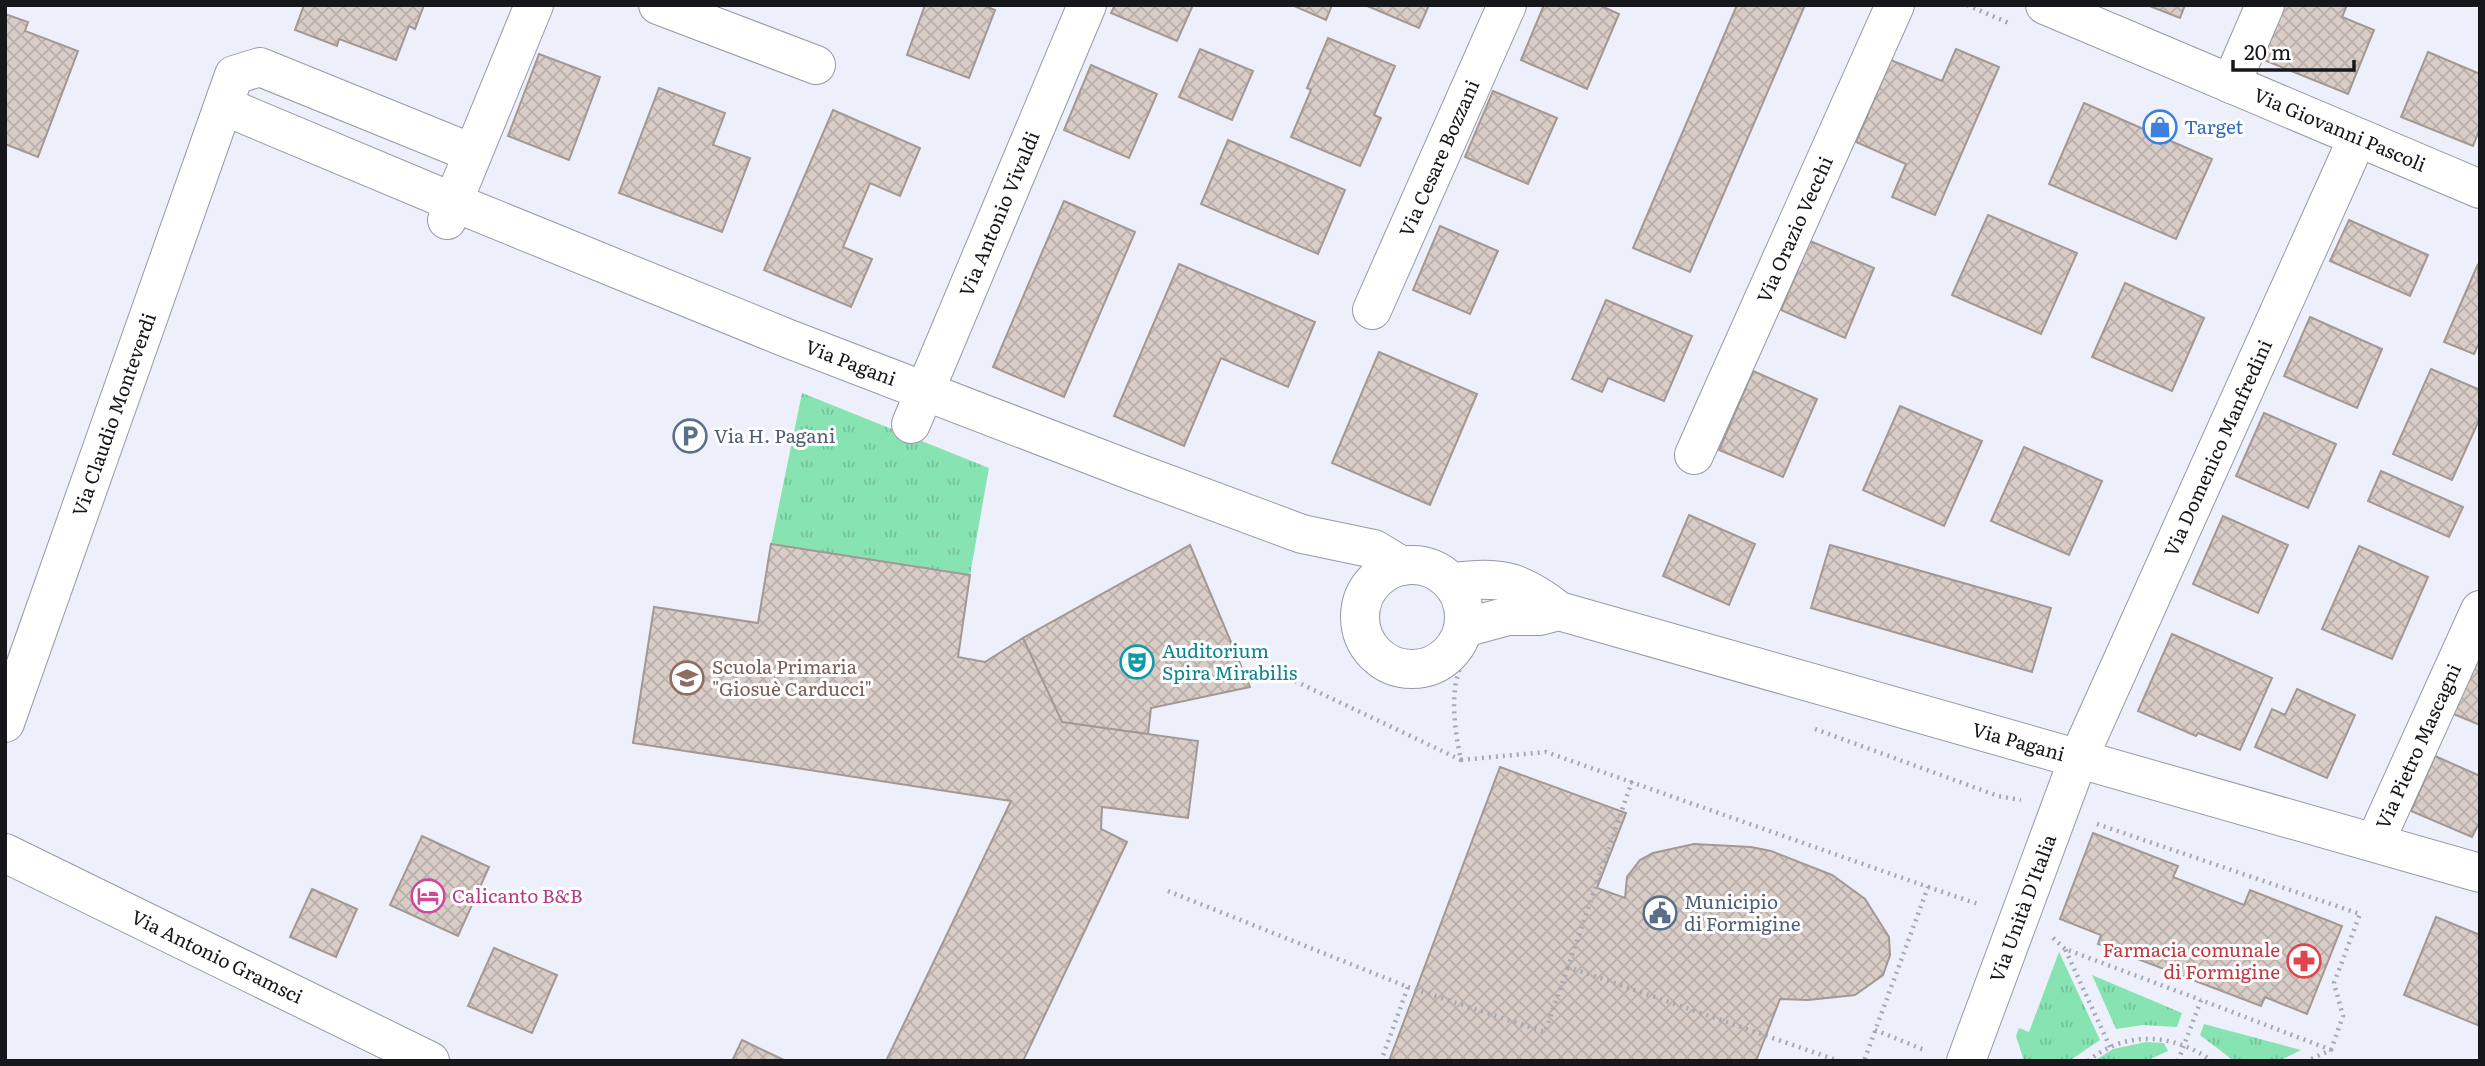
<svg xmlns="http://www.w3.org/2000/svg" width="2485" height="1066" viewBox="0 0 2485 1066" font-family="Literata,serif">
	<defs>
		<pattern id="grass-tufts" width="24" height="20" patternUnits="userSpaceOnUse" patternTransform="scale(1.75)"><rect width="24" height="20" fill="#87e3b2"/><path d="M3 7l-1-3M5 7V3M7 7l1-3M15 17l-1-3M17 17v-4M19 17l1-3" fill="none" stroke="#74c298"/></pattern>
		<pattern id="building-cross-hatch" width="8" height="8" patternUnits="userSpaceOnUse" patternTransform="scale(1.75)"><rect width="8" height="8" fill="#d9cdc7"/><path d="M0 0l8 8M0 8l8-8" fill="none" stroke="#baafaa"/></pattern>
	</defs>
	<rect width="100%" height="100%" fill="#edf0fb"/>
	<path fill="url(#grass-tufts)" d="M802,393L989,468L970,575L771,544Z
		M2059,952L2100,1040L2069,1061H2024L2016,1036L2019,1028L2029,1032Z
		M2092,975L2182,1013L2177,1027L2143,1025L2116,1029Z
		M2204,1024L2301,1050L2279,1061H2234L2200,1035Z
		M2146,1042L2164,1043L2168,1051L2146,1061H2094L2113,1049Z"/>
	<path fill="url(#building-cross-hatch)" stroke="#a39893" stroke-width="2" d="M304,5H424L415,29L409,26L396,60L339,39L337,46L295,30Z
		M925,5H983L995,10L969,78L907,55Z
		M1115,5H1193L1177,41L1111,13Z
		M1292,5H1332L1326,20Z
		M1365,5H1429L1419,28Z
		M1544,5H1599L1619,14L1587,89L1521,60Z
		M1737,5H1805L1690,272L1633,248Z
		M2147,5H2185L2180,18Z
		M2275,5H2347L2342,17L2374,30L2348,94L2254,56Z
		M5,14L28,22L25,31L78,51L38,157L5,144Z
		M1328,38L1395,66L1374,115L1381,118L1360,166L1291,137L1311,90L1307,88Z
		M1200,49L1253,71L1232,120L1179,97Z
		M1956,49L1999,67L1935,215L1892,197L1906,164L1856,142L1891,60L1942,81Z
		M2428,52L2480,74V128L2473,146L2401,117Z
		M539,54L600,77L569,160L508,136Z
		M1091,65L1157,94L1129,158L1064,130Z
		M659,88L725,113L713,145L750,158L722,232L619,193Z
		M1493,91L1557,118L1528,184L1465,157Z
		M2084,103L2212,159L2176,239L2049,184Z
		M833,110L920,148L900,196L870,183L843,247L872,259L851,307L764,270Z
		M1228,140L1345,190L1318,254L1201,204Z
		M1064,201L1135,232L1064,397L993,367Z
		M1988,215L2077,253L2041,334L1952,295Z
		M2349,220L2428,255L2410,296L2330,261Z
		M1440,226L1498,251L1470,314L1413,290Z
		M1810,241L1874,268L1845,338L1781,310Z
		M1179,264L1315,322L1288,387L1221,358L1184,446L1114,416Z
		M2478,264L2480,341L2474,354L2444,342Z
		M2125,283L2204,318L2172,391L2092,357Z
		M1606,300L1692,336L1664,401L1608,378L1602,392L1572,379Z
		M2310,317L2382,349L2357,408L2284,376Z
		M1379,352L1477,394L1430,505L1332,463Z
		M2431,369L2480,390V418L2452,480L2393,454Z
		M1753,371L1817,399L1783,477L1719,450Z
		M1900,406L1982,441L1944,526L1863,490Z
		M2264,413L2336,444L2308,508L2236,476Z
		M2024,447L2102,481L2069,555L1991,521Z
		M2381,471L2463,507L2449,537L2368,501Z
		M1689,515L1755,544L1729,605L1663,576Z
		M2223,516L2288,545L2258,613L2193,584Z
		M771,544L970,575L958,657L985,662L1023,638L1062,722L1198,741L1188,818L1102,807L1101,829L1127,842L1023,1061H886L1011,801L633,743L654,607L758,623Z
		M1190,545L1250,687L1151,708L1148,734L1062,722L1023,638Z
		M1830,545L2051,608L2032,672L1811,608Z
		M2359,546L2428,577L2392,659L2322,629Z
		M2172,634L2272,678L2240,750L2198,733L2196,736L2138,711Z
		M2480,648V725L2451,713Z
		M2297,689L2355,715L2327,778L2255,747L2272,709L2285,715Z
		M2435,756L2480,776V821L2472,837L2411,811Z
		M1500,767L1626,813L1597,888L1625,898L1627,877L1640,860L1653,853L1694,844L1751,847L1771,851L1832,875L1865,899L1889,937L1890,955L1883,975L1855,995L1808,1000L1780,999L1756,1061H1389Z
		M2093,833L2178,866L2173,877L2244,905L2250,890L2342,926L2307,1014L2265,997L2261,1006L2098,944L2101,935L2060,919Z
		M422,836L489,867L458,936L390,905Z
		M312,889L357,909L336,957L290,937Z
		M2436,917L2480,935V1026L2404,995Z
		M494,948L557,975L532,1033L468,1006Z
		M742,1040L786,1061H732Z"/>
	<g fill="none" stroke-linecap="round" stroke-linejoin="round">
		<defs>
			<g id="minor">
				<path id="s1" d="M534,5L453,202L789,339L1135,472L1302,534L1374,549L1402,566"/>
				<path d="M658,5L816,65"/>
				<path d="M2231,84L2265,5"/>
				<path d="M224,106L453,202L447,220"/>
				<path id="s2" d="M1372,310L1507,5"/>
				<path id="s3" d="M911,424L1087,5"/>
				<path id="s4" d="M1694,455L1895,5"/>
				<circle cx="1412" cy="617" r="52"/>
				<path id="s5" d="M1452,582C1501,576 1520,580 1559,611L2480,873"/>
				<path d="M1464,628L1508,616H1540L1559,611"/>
				<path id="s6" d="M5,723L234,75L260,67L472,153"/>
				<path id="s7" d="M2375,842L2480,610"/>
				<path id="s8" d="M5,853L430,1061"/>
				<path id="s9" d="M1966,1061L2079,757L2357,139"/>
			</g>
			<g id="tertiary">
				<path id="s10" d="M2045,5L2480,189"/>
			</g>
		</defs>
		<use href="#minor" stroke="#979aa4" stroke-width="40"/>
		<use href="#tertiary" stroke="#979aa4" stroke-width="40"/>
		<path stroke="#a6a9b1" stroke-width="4.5" stroke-dasharray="2 5" stroke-linecap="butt" d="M1967,5L2011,24
			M1276,672L1461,760C1455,732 1449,693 1461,666
			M1815,729L1998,796L2021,800
			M1461,760L1546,752L1928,887L1864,1061
			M1632,781L1568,967L1839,1061
			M2097,824L2360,914L2334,983L2343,1016L2331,1050
			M1928,887L1981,905
			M1168,891L1408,987L1381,1061
			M2053,938L2065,949
			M1408,987L1545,1032L1568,967
			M1875,1030L1927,1051
			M2110,1047L2065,949L2201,1000
			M2088,1061C2126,1030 2173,1033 2212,1061
			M2178,1061L2201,1000L2331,1050L2307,1061"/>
		<use href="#minor" stroke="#fff" stroke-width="38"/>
		<use href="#tertiary" stroke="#fff" stroke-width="38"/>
	</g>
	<defs>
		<symbol id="shop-ring" viewBox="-11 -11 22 22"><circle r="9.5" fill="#fefefe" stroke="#3f7fe0" stroke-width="1.5"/><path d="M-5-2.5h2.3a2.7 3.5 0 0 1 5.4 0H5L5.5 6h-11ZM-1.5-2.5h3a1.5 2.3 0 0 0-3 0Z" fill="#3f7fe0"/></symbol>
		<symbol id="parking-ring" viewBox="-11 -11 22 22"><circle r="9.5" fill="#fefefe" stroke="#5c6f8a" stroke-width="1.5"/><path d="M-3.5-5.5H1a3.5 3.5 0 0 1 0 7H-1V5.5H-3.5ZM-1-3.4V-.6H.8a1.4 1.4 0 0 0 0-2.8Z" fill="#5c6f8a"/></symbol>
		<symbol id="theatre-ring" viewBox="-11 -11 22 22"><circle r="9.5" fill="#fefefe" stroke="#0f9aa8" stroke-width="1.5"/><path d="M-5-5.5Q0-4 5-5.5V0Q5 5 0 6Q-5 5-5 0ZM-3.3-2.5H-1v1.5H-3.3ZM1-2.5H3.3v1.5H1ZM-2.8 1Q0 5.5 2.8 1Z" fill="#0f9aa8"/></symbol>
		<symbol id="school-ring" viewBox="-11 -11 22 22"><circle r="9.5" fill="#fefefe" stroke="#8d6e63" stroke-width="1.5"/><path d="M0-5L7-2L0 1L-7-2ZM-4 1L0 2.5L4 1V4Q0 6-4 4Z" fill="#8d6e63"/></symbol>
		<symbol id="hotel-ring" viewBox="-11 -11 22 22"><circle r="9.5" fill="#fefefe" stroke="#d1479c" stroke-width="1.5"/><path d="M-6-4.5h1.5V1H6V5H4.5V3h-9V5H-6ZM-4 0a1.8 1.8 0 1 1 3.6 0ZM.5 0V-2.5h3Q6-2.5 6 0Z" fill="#d1479c"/></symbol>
		<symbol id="civic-ring" viewBox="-11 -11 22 22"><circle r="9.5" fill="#fefefe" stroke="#5c6f8a" stroke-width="1.5"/><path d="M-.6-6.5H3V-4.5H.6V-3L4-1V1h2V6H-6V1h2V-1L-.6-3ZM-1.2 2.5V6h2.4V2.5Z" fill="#5c6f8a"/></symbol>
		<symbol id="pharmacy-ring" viewBox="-11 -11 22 22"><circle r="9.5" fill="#fefefe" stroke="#e0444e" stroke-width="1.5"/><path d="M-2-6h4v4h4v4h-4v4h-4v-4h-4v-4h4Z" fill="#e0444e"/></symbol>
	</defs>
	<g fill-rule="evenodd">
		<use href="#shop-ring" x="2141" y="108" width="38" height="38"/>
		<use href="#parking-ring" x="671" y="417" width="38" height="38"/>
		<use href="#theatre-ring" x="1118" y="643" width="38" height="38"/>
		<use href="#school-ring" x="668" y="659" width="38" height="38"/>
		<use href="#hotel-ring" x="409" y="877" width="38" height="38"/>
		<use href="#civic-ring" x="1641" y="894" width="38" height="38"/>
		<use href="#pharmacy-ring" x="2285" y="942" width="38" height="38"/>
	</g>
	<g text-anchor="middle" stroke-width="6" stroke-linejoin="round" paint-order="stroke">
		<g font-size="19" fill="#366cbe" stroke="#fefefe" text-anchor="start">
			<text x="2184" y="134">Target</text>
		</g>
		<g font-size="19" fill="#16171b" stroke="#fefefe">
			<text dy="7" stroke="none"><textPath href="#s10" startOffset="320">Via Giovanni Pascoli</textPath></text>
			<text dy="7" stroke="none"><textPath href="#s2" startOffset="166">Via Cesare Bozzani</textPath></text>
			<text dy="7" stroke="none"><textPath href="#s3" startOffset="228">Via Antonio Vivaldi</textPath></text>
			<text dy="7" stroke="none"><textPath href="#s4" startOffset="247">Via Orazio Vecchi</textPath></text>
			<text dy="7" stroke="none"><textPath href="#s1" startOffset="642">Via Pagani</textPath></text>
			<text dy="7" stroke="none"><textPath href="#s6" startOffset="327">Via Claudio Monteverdi</textPath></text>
			<text dy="7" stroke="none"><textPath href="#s9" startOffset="663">Via Domenico Manfredini</textPath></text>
			<text dy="7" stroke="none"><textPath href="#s5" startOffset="593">Via Pagani</textPath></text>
			<text dy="7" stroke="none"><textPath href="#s7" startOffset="105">Via Pietro Mascagni</textPath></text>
			<text dy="7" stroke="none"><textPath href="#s9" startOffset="163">Via Unità D'Italia</textPath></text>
			<text dy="7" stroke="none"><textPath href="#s8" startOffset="236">Via Antonio Gramsci</textPath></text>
		</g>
		<g font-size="19" fill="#4e5e75" stroke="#fefefe" text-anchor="start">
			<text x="714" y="443">Via H. Pagani</text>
			<text x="1684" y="909">Municipio<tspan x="1684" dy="22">di Formigine</tspan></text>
		</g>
		<g font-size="19" fill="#0d838f" stroke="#fefefe" text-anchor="start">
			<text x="1162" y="658">Auditorium<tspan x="1162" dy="22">Spira Mirabilis</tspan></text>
		</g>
		<g font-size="19" fill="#785e54" stroke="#fefefe" text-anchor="start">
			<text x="712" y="674">Scuola Primaria<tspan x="712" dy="22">"Giosuè Carducci"</tspan></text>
		</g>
		<g font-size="19" fill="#b23c85" stroke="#fefefe" text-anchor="start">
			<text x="452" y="903">Calicanto B&amp;B</text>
		</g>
		<g font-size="19" fill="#be3a42" stroke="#fefefe" text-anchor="end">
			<text x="2280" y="957">Farmacia comunale<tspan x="2280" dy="22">di Formigine</tspan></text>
		</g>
	</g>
	<rect width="2485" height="1066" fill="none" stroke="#16171b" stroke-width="14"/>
	<path d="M2233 60v10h121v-10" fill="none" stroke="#16171b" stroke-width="3.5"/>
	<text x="2244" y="60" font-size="21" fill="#16171b" stroke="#fefefe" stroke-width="5" paint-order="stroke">20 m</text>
</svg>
